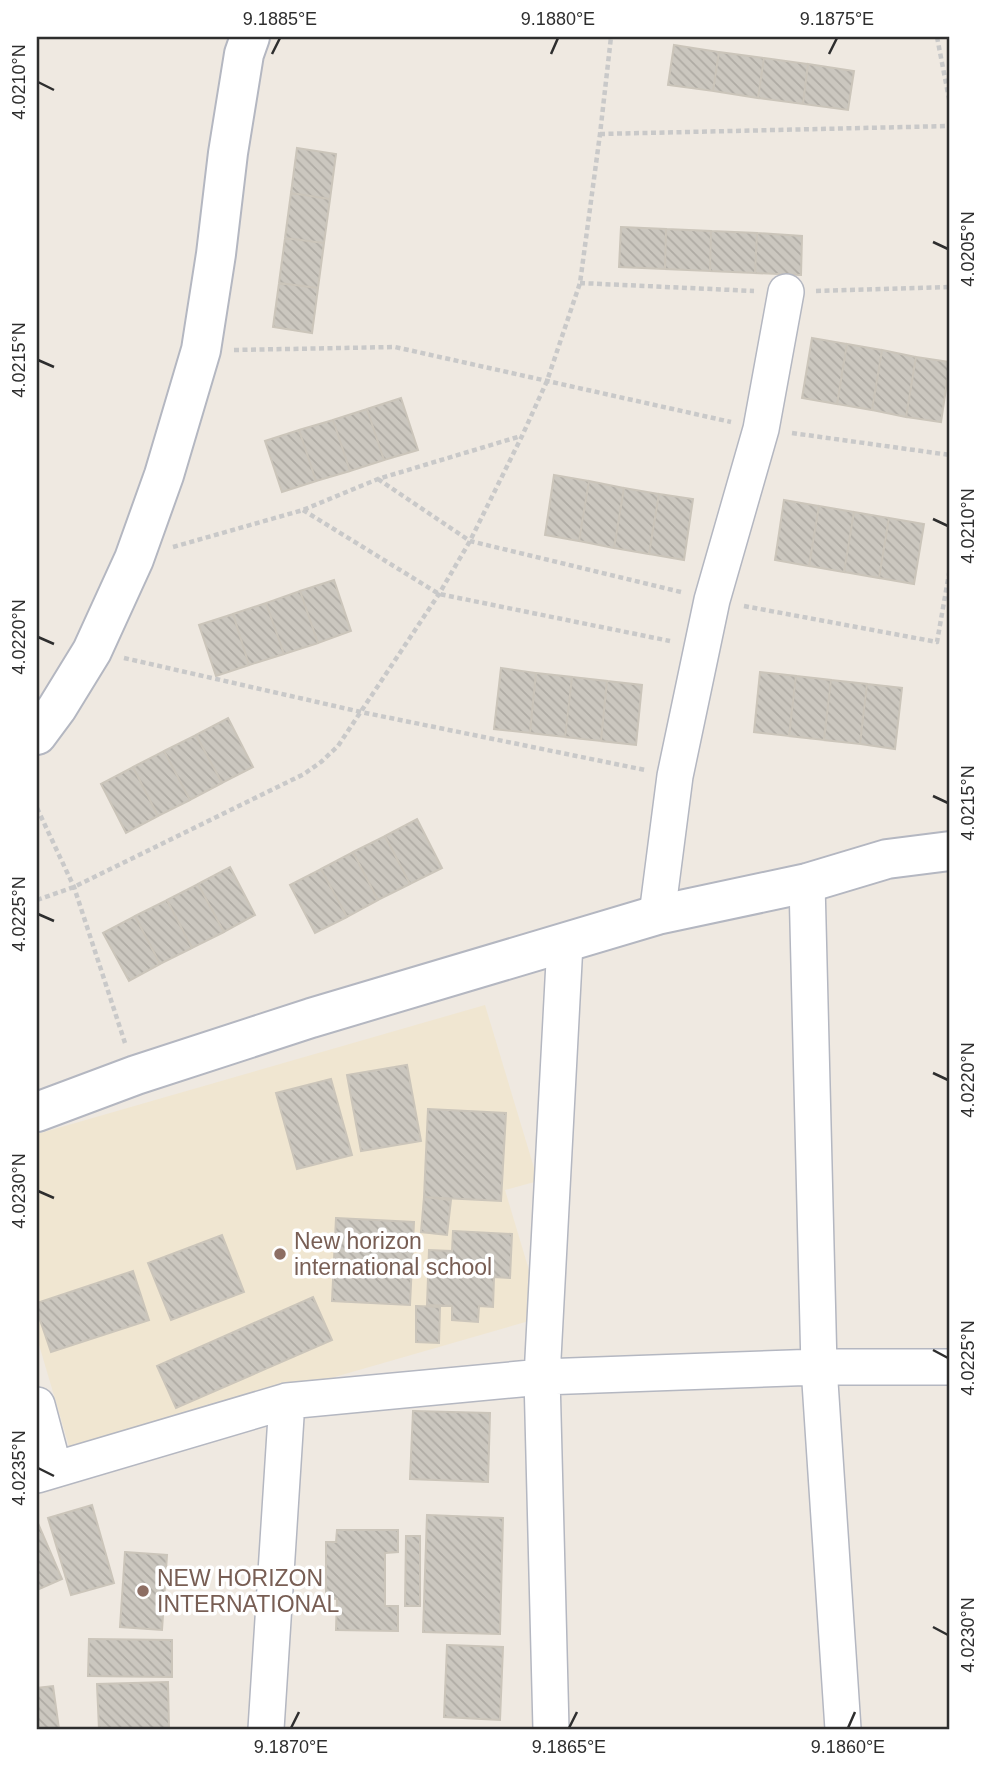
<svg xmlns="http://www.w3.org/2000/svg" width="987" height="1766" viewBox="0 0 987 1766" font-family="Helvetica,sans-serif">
	<defs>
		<pattern id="building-back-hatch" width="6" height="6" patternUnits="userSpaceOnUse" patternTransform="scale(1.75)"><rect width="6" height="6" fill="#cbc7bf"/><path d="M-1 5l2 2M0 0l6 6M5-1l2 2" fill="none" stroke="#afaba4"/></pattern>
	</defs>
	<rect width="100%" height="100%" fill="#efe9e1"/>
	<path fill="#f0e6d1" d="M485,1005L538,1181L505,1190L543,1317L71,1453L37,1338V1134Z"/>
	<path fill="url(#building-back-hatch)" stroke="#cbc5ba" stroke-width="2" d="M674,45L719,52L713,91L668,85Z
		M719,52L764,58L758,98L713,91Z
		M764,58L808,64L803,104L758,98Z
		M808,64L854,71L848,110L803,104Z
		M297,148L336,154L330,199L291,193Z
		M291,193L330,199L324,243L285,238Z
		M621,227L666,229L665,269L619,267Z
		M666,229L711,231L710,271L665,269Z
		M711,231L757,233L755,273L710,271Z
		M757,233L802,236L801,275L755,273Z
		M285,238L324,243L318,288L279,283Z
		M279,283L318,288L312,333L273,327Z
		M812,338L847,344L837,404L802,398Z
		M847,344L882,350L872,410L837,404Z
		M882,350L916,357L906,417L872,410Z
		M916,357L950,362L941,422L906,417Z
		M401,398L418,450L384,460L367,409Z
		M367,409L384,460L350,471L333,420Z
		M333,420L350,471L316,481L299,430Z
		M299,430L316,481L282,492L265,441Z
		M554,475L589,481L579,541L545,535Z
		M589,481L624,488L614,548L579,541Z
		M624,488L659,494L649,554L614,548Z
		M659,494L693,499L684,560L649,554Z
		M784,500L819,506L809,566L775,560Z
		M819,506L854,512L844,572L809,566Z
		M854,512L889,518L879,578L844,572Z
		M889,518L924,524L914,584L879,578Z
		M334,580L351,631L318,643L300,591Z
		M300,591L318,643L284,654L266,603Z
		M266,603L284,654L249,665L233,614Z
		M233,614L249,665L216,676L199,625Z
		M501,668L536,673L530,733L494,729Z
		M760,672L796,676L789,736L754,732Z
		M536,673L572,677L565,737L530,733Z
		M796,676L831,680L824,740L789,736Z
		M572,677L607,681L601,741L565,737Z
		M831,680L867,684L860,744L824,740Z
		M607,681L642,685L636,745L601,741Z
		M867,684L902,688L895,749L860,744Z
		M228,718L253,767L222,783L196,735Z
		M196,735L222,783L190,800L164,751Z
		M164,751L190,800L158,816L133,767Z
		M133,767L158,816L126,833L101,784Z
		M417,819L442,868L410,884L385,836Z
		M385,836L410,884L378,900L353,852Z
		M353,852L378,900L347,917L321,869Z
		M230,867L255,915L224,932L198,884Z
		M321,869L347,917L315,933L290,885Z
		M198,884L224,932L192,948L167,900Z
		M167,900L192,948L160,964L135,916Z
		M135,916L160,964L129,981L103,933Z
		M407,1065L421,1141L361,1151L347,1075Z
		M331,1079L352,1155L297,1169L276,1093Z
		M428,1109L506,1113L501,1201L424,1197Z
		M424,1197L451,1200L447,1235L421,1232Z
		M336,1218L414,1222L410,1305L332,1301Z
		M453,1231L512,1234L510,1278L494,1277L493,1307L479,1306L478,1322L452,1320V1306L427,1305L429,1250L452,1251Z
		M222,1235L244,1292L171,1320L148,1263Z
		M133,1271L149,1320L51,1352L37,1311V1303Z
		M313,1297L332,1340L176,1408L157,1366Z
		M416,1306L440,1307L439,1343L416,1342Z
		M413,1411L490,1413L488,1482L410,1479Z
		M92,1505L114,1583L71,1595L48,1518Z
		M427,1515L503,1518L500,1634L423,1632Z
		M37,1521L62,1579L37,1590Z
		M337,1530H398V1552L385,1553V1606H398V1631L336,1630L337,1599L326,1598V1542H336Z
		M406,1536H420V1606H405Z
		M125,1552L167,1555L162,1630L120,1627Z
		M89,1639L172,1640V1677L88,1676Z
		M447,1645L503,1647L500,1720L444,1717Z
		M168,1682L169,1729H99L97,1684Z
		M53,1686L59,1729H37V1688Z"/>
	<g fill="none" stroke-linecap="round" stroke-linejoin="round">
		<defs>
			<path id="street" d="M807,883L819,1367L843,1729
				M657,915L675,776L712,600L761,429L786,292
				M37,1405L54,1469
				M37,1475L287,1401
				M266,1729L287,1401L542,1377L565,943
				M551,1729L542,1377L819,1367H950"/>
			<path id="secondary" d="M37,735L57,708L92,651L134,559L164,475L201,350L216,254L228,153L244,54L250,37
				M37,1112L136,1075L311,1018L657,915L807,883L887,859L950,851"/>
		</defs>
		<use href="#street" stroke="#b4b7c1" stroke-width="38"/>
		<use href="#secondary" stroke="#b4b7c1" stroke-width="42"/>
		<path stroke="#c9c9c9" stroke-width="4.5" stroke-dasharray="5 3.5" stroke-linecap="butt" d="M937,37L950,104
			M600,134L950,126
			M580,283L754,291
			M816,291L950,287
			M234,350L395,347L731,422
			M792,433L950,455
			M378,479L470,541L681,592
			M303,510L439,594L670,641
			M173,547L303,510L378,479L521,436
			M744,606L937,642L950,568
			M124,658L361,712L645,770
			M37,808L74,887L125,1043
			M37,900L74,887L304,774L321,762L338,746L439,594L470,541L522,436L547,381L580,283L600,134L611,37"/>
		<use href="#street" stroke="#fff" stroke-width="35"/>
		<use href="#secondary" stroke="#fff" stroke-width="38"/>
	</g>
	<path fill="none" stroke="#2e2e2e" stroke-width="2.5" d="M272,54L280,38M551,54L558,38M829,54L837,38M38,82L54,90M933,242L948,249M38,360L54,367M933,519L948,526M38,637L54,644M933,796L948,803M38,914L54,921M933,1073L948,1080M38,1191L54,1198M933,1350L948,1358M38,1468L54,1476M933,1627L948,1635M291,1728L299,1712M569,1728L577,1712M848,1728L855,1712"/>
	<g fill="#8d6e63" stroke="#fff" stroke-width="2.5">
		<circle cx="280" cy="1254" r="7"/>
		<circle cx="143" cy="1591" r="7"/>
	</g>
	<g text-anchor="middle" stroke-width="7" stroke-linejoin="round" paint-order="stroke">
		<g font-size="23" fill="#785e54" stroke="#fff" text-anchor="start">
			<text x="294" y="1249">New horizon<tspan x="294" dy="26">international school</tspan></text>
			<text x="157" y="1586">NEW HORIZON<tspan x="157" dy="26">INTERNATIONAL</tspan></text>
		</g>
	</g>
	<rect width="987" height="1766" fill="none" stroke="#ffffff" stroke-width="77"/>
	<rect x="38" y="38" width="910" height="1690" fill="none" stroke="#2e2e2e" stroke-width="2.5"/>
	<g font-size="18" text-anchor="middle" fill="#2e2e2e">
		<text x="280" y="25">9.1885°E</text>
		<text x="558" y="25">9.1880°E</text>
		<text x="837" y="25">9.1875°E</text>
		<text transform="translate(19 82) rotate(-90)" y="6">4.0210°N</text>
		<text transform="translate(968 249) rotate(-90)" y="6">4.0205°N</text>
		<text transform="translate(19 360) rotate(-90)" y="6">4.0215°N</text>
		<text transform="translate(968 526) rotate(-90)" y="6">4.0210°N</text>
		<text transform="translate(19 637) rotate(-90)" y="6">4.0220°N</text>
		<text transform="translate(968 803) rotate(-90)" y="6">4.0215°N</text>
		<text transform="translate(19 914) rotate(-90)" y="6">4.0225°N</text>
		<text transform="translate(968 1080) rotate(-90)" y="6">4.0220°N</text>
		<text transform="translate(19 1191) rotate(-90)" y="6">4.0230°N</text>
		<text transform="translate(968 1358) rotate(-90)" y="6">4.0225°N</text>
		<text transform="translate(19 1468) rotate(-90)" y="6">4.0235°N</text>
		<text transform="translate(968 1635) rotate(-90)" y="6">4.0230°N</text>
		<text x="291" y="1753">9.1870°E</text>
		<text x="569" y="1753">9.1865°E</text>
		<text x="848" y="1753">9.1860°E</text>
	</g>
</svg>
